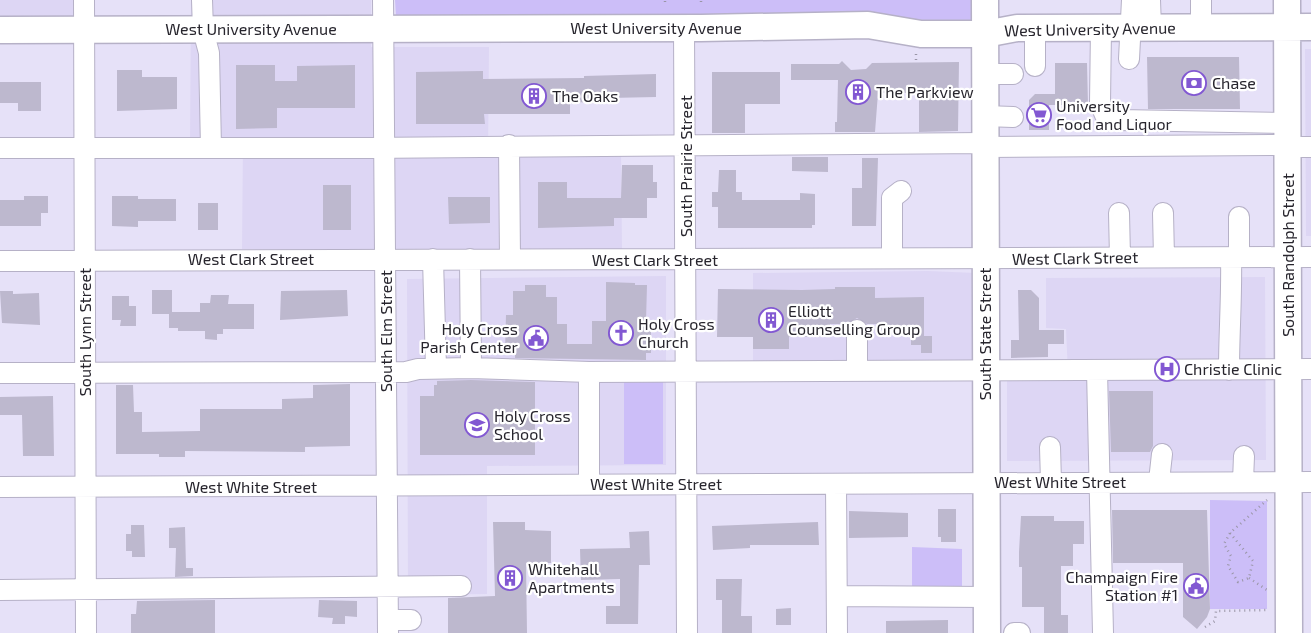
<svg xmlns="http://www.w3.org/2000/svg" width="1311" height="633" viewBox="0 0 1311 633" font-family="'Exo 2',sans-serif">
	<rect width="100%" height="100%" fill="#e6e1f8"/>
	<path fill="#ddd6f4" d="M0,0H76V21H0Z
		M191,0H371V47H489L488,154L621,152L622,249H242L243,143H190Z
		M1305,49H1311V236H1306Z
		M928,271L976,273L978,377H753V273Z
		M666,276V465L487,466V594L408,595L407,279Z
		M1265,277L1266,460L1007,461V374H1068L1066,329L1046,328V278Z"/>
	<path fill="#ccbef8" d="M395,0H971V25L922,23L861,14L396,16Z
		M624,378H663V464H624Z
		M1210,500L1267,501V609H1210Z
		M912,547L962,549V591L912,590Z"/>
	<path fill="#bdb8ce" d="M1147,57H1239L1240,109H1148Z
		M842,61L851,70L866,69L872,63L959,62L958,131L919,132V93H878L875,132H835V122H837L838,80H791V64H839Z
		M1055,63H1087L1088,105H1049V130H1029V100L1035,94H1055Z
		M236,65H275V81H297V66L355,65V108H277V128L236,129Z
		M117,70H142V77H177V109L117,111Z
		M483,71V79L584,78V76L656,74V97L609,98V103L570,102V114H484L485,124H416V72Z
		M712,72H780V104H745V133H712Z
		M0,82H41V111H18V103H0Z
		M792,157H828V172L792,171Z
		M862,158H878L876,226H852V188H862Z
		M622,165H653V182H657V198H647V218H614V226L538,228V182H567V198H621Z
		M719,170H736V192H742V200H800V193L815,194V225H812V228H718V207H712V192H718Z
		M323,185H351V230H323Z
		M24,196H48V213H41V226H0V200H24Z
		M112,196H138V199H176V221H138V227L112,226Z
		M448,197H490V223L449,224Z
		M198,203H218V230H198Z
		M606,282L635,283V285H647L646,321H651V353H646V360L515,358V352H505L506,315H513V291H525V285H546V297H557V324H567V344H592V321H606Z
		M835,287H875V298L924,297V336H932V353H921V345H911V330H879V324H867L857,318L847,324H830V337H789V349H753V337H717L718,289L802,290L835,289Z
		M152,290H172V312H200V303H210L211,295H229L228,304H254V329H223V334H217V340L205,339V331H178V328H169V314H152Z
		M347,290L348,316L280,320L281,291Z
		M1018,290H1031L1039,298V330H1064V344H1048V357L1011,358V340H1019Z
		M0,291H13V294L39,293L40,325L2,323Z
		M112,296H129V306H136V326H120L121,320H112Z
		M471,380L535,382V455H420V396H434V385H437V381Z
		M350,384V446L305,447V452L185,451V457H159V454H116V385H133L134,412H142V432L200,431V409H282V399L313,398V385Z
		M1109,391H1153V446L1150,452H1111Z
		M53,396L54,456H23L22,415H0V397Z
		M938,509H956V542H941V537H938Z
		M1112,510H1207L1210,609L1207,617L1197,629L1183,617V563H1113Z
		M849,511L908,513V537L849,538Z
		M1021,516H1054V521H1084V544H1073V566H1061V615H1068V633H1044V607H1022V567H1019V552Z
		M493,522H525V530L551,531V563H526L527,633H448V598L495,596Z
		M818,522L819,545H750V548L713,550L712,526Z
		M131,525H144L145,557H132V551H126V534H131Z
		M185,527L186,568H193V576L175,577L176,548H169V528Z
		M649,531L650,565H639L638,624H606V606H620V579L581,580L580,549L630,548L629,532Z
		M716,579H742L741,616H752V633H722V600H716Z
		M215,600V633H131V614H136L137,601Z
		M319,600L357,601V617L345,616V624H332L333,618L318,617Z
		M791,608V625H776V609Z
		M948,620V633H886V621Z"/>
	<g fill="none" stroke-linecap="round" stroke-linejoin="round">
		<defs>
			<path id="minor" d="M84,0L86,633
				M202,0L203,30L209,53L211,148
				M383,0L388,633
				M1150,0L1151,28
				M1201,0V27
				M684,28L687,633
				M1035,28V66
				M1101,28L1100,103L1105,115L1119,120L1288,123
				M1129,59L1132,0
				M985,74H1013
				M985,116L1013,117
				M509,145L510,259
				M985,147L1288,145
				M1288,147H1311
				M0,148H365L985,143
				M1119,213L1120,257
				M1163,213L1164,257
				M1239,217V257
				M892,258V198L901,191
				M433,259L436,368
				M470,259L471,368
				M0,261L1311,257
				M857,330V371
				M1097,370L1103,633
				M1229,370C1229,332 1232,295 1231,257
				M589,372V484
				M0,373L406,372L418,369L471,368L589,372L1311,369
				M1050,447L1051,482
				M1159,481L1162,454
				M1243,481L1244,456
				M836,484L837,633
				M0,487L1311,482
				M0,590L461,586
				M837,596L987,597
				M388,620H411
				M1014,633H1020"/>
			<path id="major" d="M985,0L987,633
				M1287,0L1289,633
				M0,30L701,28L868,25L921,34H985L1017,28L1311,27"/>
		</defs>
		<use href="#minor" stroke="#b6b1c7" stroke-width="22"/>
		<use href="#major" stroke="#b6b1c7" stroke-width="29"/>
		<path stroke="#9a96a7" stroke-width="2.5" stroke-dasharray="1 4" stroke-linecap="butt" d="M665,2V0
			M701,2V0
			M916,54V62
			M1230,533L1253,561L1249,578L1238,582L1228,566L1231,556L1224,544L1230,533L1267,500
			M1249,578L1267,590
			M1205,627L1215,621L1216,611L1268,610"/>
		<use href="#minor" stroke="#fff" stroke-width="20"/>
		<use href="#major" stroke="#fff" stroke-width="26"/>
	</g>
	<defs>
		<symbol id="bank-ring" viewBox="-11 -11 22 22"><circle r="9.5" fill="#fff" stroke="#8258d2" stroke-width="1.5"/><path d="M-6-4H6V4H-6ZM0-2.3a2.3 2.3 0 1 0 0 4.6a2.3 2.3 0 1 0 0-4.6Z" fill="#8258d2"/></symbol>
		<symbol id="building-ring" viewBox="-11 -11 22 22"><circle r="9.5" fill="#fff" stroke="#8258d2" stroke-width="1.5"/><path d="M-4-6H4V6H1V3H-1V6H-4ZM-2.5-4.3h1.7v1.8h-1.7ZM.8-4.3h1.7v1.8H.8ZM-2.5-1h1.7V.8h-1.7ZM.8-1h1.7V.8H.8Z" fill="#8258d2"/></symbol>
		<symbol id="supermarket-ring" viewBox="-11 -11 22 22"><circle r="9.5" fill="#fff" stroke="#8258d2" stroke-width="1.5"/><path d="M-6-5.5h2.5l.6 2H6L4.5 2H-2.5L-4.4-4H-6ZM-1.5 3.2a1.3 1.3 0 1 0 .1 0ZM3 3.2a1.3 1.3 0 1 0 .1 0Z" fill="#8258d2"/></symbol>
		<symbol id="church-ring" viewBox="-11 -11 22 22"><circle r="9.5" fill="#fff" stroke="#8258d2" stroke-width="1.5"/><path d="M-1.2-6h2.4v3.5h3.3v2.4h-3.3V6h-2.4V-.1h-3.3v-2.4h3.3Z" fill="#8258d2"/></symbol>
		<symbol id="civic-ring" viewBox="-11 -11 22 22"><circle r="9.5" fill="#fff" stroke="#8258d2" stroke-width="1.5"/><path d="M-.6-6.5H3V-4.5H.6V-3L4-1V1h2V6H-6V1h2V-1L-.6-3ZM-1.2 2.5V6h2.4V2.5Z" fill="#8258d2"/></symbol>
		<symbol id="hospital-ring" viewBox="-11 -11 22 22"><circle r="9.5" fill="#fff" stroke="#8258d2" stroke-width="1.5"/><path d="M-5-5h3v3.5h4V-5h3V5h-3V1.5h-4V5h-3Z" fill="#8258d2"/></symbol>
		<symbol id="school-ring" viewBox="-11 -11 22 22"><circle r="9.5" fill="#fff" stroke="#8258d2" stroke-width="1.5"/><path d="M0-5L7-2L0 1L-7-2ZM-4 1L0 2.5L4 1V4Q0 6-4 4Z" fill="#8258d2"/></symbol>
	</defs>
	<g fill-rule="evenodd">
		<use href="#bank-ring" x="1180" y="69" width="28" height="28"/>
		<use href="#building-ring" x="844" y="78" width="28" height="28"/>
		<use href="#building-ring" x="520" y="82" width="28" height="28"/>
		<use href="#supermarket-ring" x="1025" y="101" width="28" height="28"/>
		<use href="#building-ring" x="757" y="306" width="28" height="28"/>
		<use href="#church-ring" x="607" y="319" width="28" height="28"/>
		<use href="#civic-ring" x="522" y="324" width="28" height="28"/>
		<use href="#hospital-ring" x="1153" y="355" width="28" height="28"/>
		<use href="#school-ring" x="463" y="411" width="28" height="28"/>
		<use href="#building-ring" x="496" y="564" width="28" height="28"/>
		<use href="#civic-ring" x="1182" y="572" width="28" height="28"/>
	</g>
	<g text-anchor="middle" stroke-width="4.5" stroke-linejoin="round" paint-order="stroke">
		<g font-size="16" fill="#27252d" stroke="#fff">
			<text x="656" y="34">West University Avenue</text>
			<text x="251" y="35">West University Avenue</text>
			<text transform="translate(1090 29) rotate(-1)" y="6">West University Avenue</text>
			<text transform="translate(686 166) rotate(-90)" y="6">South Prairie Street</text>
			<text transform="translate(1288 255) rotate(-90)" y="6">South Randolph Street</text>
			<text transform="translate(1075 258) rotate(-1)" y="6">West Clark Street</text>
			<text x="251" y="265">West Clark Street</text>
			<text x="655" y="266">West Clark Street</text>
			<text transform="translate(386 331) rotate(-90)" y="6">South Elm Street</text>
			<text transform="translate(85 332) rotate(-90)" y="6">South Lynn Street</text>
			<text transform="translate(985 334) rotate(-90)" y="6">South State Street</text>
			<text x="1060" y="488">West White Street</text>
			<text x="656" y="490">West White Street</text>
			<text x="251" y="493">West White Street</text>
		</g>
		<g font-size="16" fill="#27252d" stroke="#fff" text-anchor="start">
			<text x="1212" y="89">Chase</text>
			<text x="876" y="98">The Parkview</text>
			<text x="552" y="102">The Oaks</text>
			<text x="1056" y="112">University<tspan x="1056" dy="18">Food and Liquor</tspan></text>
			<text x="788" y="317">Elliott<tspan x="788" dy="18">Counselling Group</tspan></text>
			<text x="638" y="330">Holy Cross<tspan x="638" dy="18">Church</tspan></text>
			<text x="518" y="335" text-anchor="end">Holy Cross<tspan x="518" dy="18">Parish Center</tspan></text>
			<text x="1184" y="375">Christie Clinic</text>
			<text x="494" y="422">Holy Cross<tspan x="494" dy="18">School</tspan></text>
			<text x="528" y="575">Whitehall<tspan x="528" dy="18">Apartments</tspan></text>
			<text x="1178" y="583" text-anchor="end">Champaign Fire<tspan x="1178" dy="18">Station #1</tspan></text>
		</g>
	</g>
</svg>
